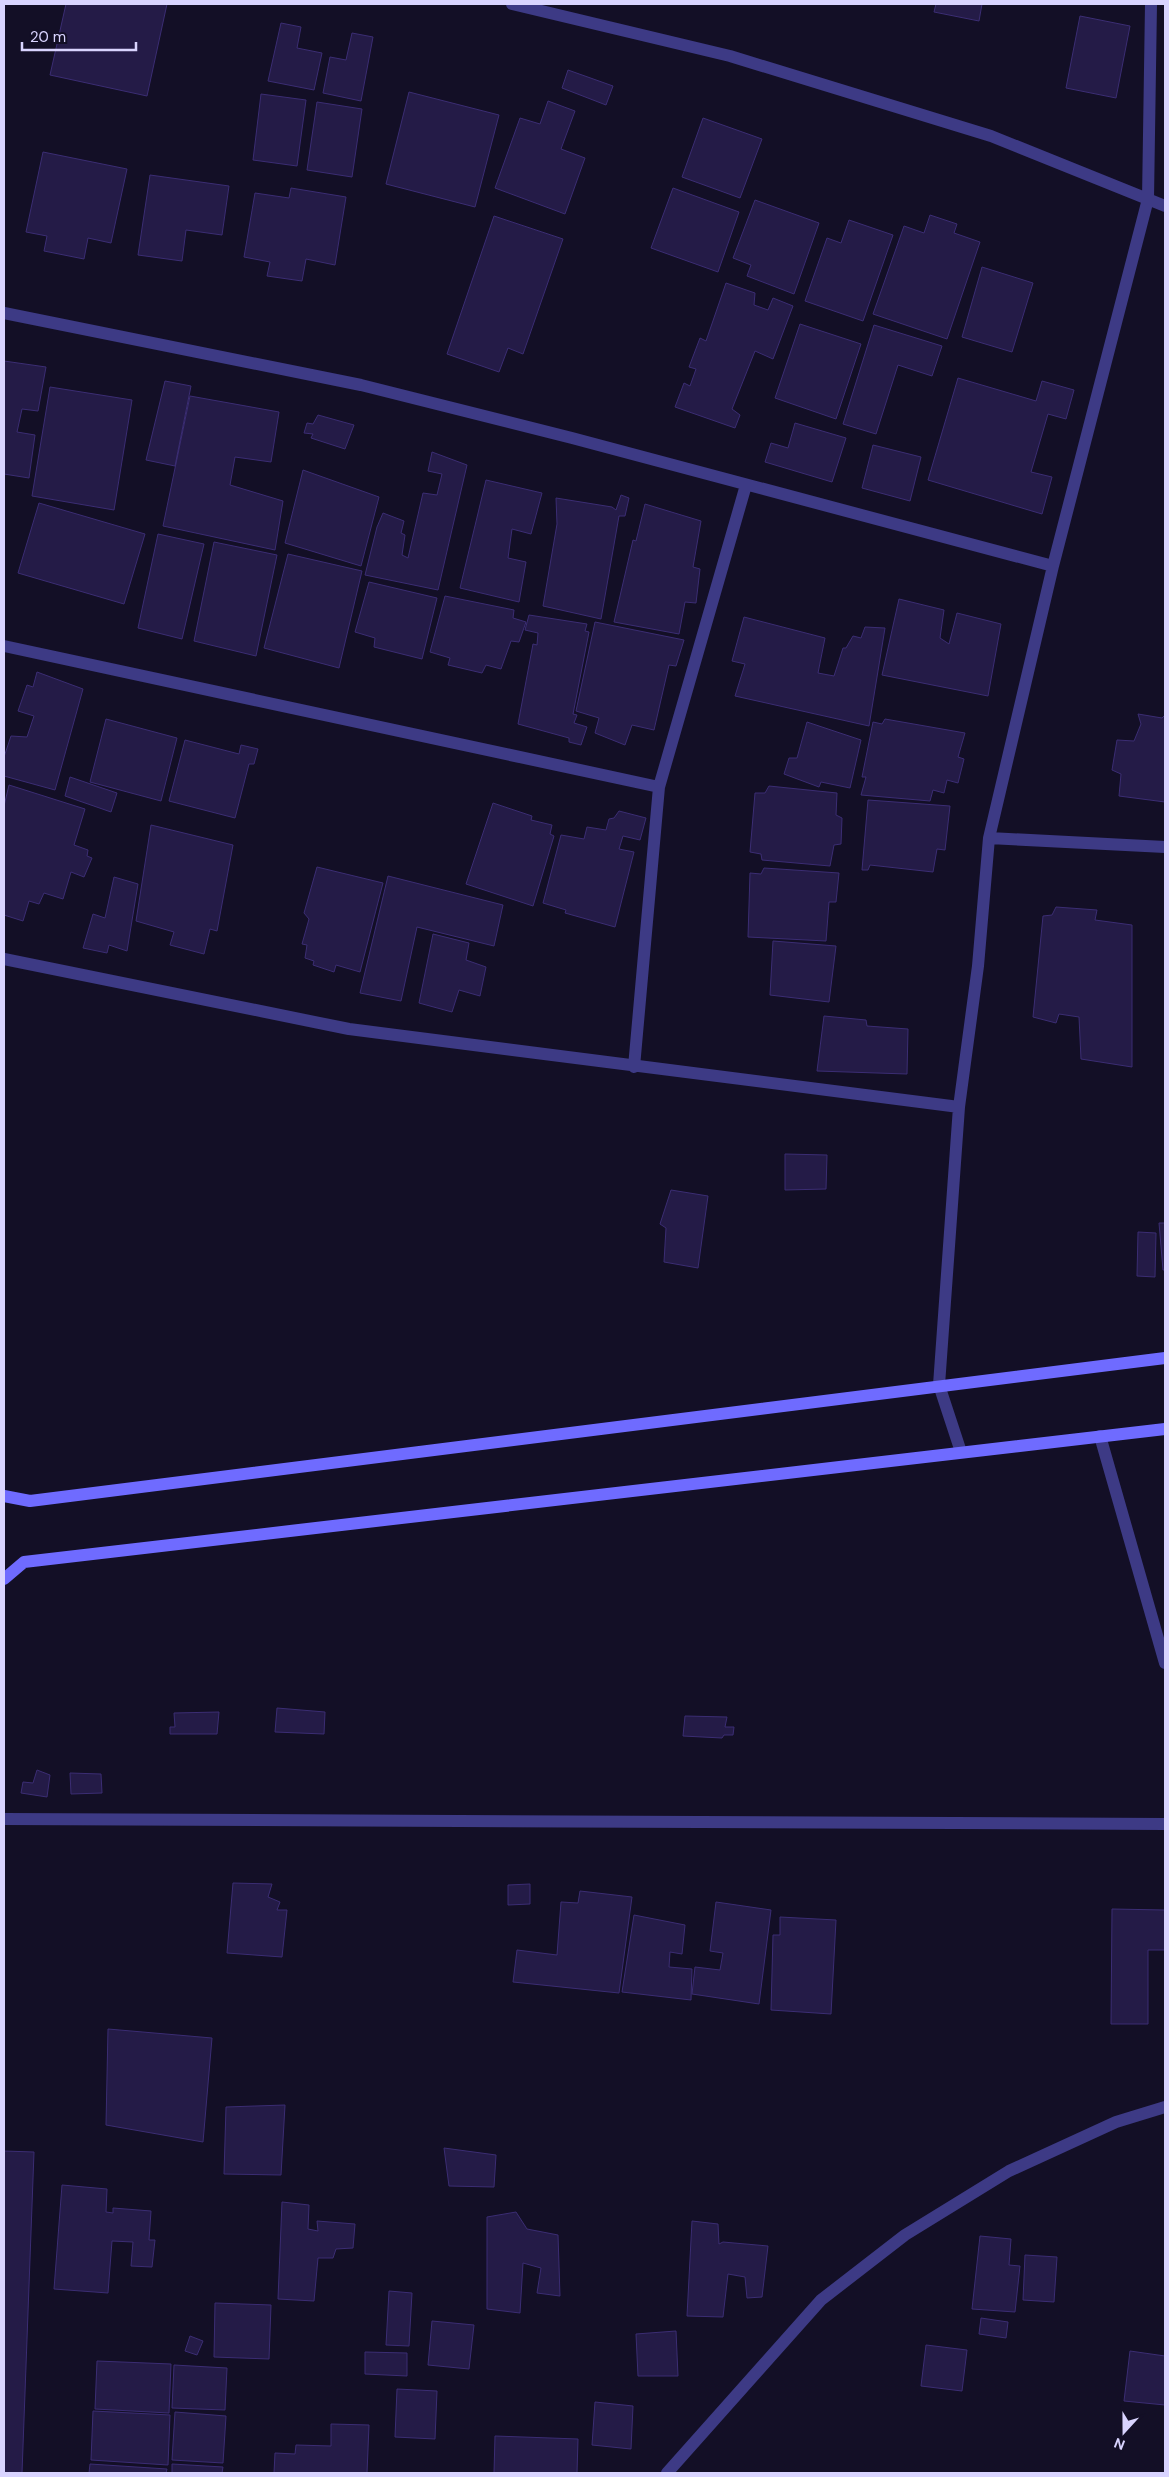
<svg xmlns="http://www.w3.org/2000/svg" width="1169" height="2477" viewBox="0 0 1169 2477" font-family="'DM Sans',sans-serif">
	<rect width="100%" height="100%" fill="#130f26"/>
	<path fill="#241b47" stroke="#3b2d73" d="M66,4H167L147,96L50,75Z
		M936,4H982L979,21L934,12Z
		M1080,16L1130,26L1116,98L1066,88Z
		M281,23L301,27L297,48L322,53L314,90L268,81Z
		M352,33L373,37L361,101L323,93L330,57L346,60Z
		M568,70L613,86L606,105L562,88Z
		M409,92L499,115L475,207L386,184Z
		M261,94L306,100L297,166L253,160Z
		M548,101L575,111L561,149L585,158L565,214L495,188L520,118L540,124Z
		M317,102L362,109L352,177L307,170Z
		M703,118L762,139L740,198L682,177Z
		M43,152L127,169L111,243L88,238L84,259L44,251L47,236L26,232Z
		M150,175L229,186L222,235L186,230L182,261L138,255Z
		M291,188L346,197L335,265L306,259L302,281L267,276L270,262L244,257L255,193L289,198Z
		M673,188L739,212L718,272L651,248Z
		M755,200L819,223L794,294L747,276L751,265L733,258Z
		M930,215L957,224L954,233L980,242L947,339L873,314L904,226L924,233Z
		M494,216L563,239L523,354L508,348L499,372L447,354Z
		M849,220L893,235L863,321L805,301L827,238L841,243Z
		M982,267L1033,283L1012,352L962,337Z
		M726,283L755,293L754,305L768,310L773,298L793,306L773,359L755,351L732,409L740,415L735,428L675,407L684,383L690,386L696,369L689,367L700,338L706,341Z
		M800,324L861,344L836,419L775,398Z
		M874,325L942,346L932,376L898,365L876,434L843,424Z
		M4,361L46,367L38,411L22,409L17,432L35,435L29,478L4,474Z
		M958,378L1036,401L1042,381L1074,390L1066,419L1048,414L1031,472L1052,477L1042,514L928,480Z
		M165,381L191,386L175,466L146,460Z
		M50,387L132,400L114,510L32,496Z
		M190,396L279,412L271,462L235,457L230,485L283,501L275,550L163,526Z
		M318,415L354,425L345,449L311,438L313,434L304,433L307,423L313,424Z
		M795,423L846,438L832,482L765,462L771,443L788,448Z
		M873,445L921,457L910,501L862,488Z
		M432,452L467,465L438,590L365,575L377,527L383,513L404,521L401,533L405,535L402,555L408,558L423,493L437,495L442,474L428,471Z
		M303,470L379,497L361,566L285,543Z
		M486,480L542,493L531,534L512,529L508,558L526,562L519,602L460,588Z
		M621,495L629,498L625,516H619L601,619L543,606L557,524L556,498L612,507L616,510Z
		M39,503L145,534L124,604L18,573Z
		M645,504L701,521L693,567L700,569L696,603L685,602L679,634L614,622L633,540L636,541Z
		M158,534L204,544L182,639L138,628Z
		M214,542L277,555L256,656L194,641Z
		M288,554L362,571L339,668L264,648Z
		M369,582L437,598L422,659L374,647L375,638L355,632Z
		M445,596L514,610L513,618L526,622L519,642L511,641L501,669L486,665L482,673L448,665L450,658L430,652Z
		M899,599L944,610L940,638L949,644L957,613L1001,624L988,696L882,675Z
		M529,615L587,624L585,631L589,632L573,714L577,715L574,723L587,727L581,745L569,742V738L518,724L533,644L537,645L538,633L525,630Z
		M744,617L825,638L818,673L834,676L843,648H846L853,636L861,638L865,627L885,628L869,726L735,696L745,664L732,661Z
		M595,622L684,640L676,666L669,665L654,730L632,725L625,745L595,733L599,718L576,711Z
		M37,672L83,689L55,790L4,776V757L11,736L27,737L34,716L18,711L27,685L33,687Z
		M1138,714L1162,718L1165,715V802L1119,796L1121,774L1112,770L1117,740L1134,741L1141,724Z
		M106,719L177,738L161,801L90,782Z
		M885,719L965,733L958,757L964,759L958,783L947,780L944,793L933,790L930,801L861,795L866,777H862L873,722L882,724Z
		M807,722L861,740L850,788L821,782L819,787L784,774L789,758H797Z
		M185,740L239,754L241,745L258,749L254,764H249L235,818L169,801Z
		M70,777L117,793L111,812L65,796Z
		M9,785L85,809L74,845L88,850L87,856L92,858L84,877L71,872L63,899L44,893L39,904L29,901L23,921L4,915V806Z
		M769,786L837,793L836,815L842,818L841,844L834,845L830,866L762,860L761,854L750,852L755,793H765Z
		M868,800L950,806L945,850L937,849L933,872L870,865L868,870H862Z
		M493,803L532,816L531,820L552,825L550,834L554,836L533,906L466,884Z
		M619,811L646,818L640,840L623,836L619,849L634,852L615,927L565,913L566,910L543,903L561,835L584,839L587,827L606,830L609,819L614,818Z
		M151,825L233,845L217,931L210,929L204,954L170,945L174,932L136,921Z
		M317,867L383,883L360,972L336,965L334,972L313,965L314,961L305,958L307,945L302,944L309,919L304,913Z
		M764,868L839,873L836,902H829L826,941L748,937L750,873L761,874Z
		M388,876L503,905L494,946L417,927L401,1001L360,993Z
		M114,877L138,884L127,951L109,945L107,953L83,948L93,914L105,918Z
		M1056,907L1097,910L1095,920L1132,925V1067L1081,1059L1079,1017L1059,1014L1056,1023L1033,1017L1043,916L1052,915Z
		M433,934L469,943L466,960L486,967L480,996L459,990L452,1012L419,1003Z
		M773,941L836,946L829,1002L770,995Z
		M824,1016L866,1020L867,1026L908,1029L907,1074L817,1071Z
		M785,1154L827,1155L826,1189L785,1190Z
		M671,1190L708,1196L698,1268L664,1262L666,1228L660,1224Z
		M1159,1223H1165V1270H1163Z
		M1138,1232L1156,1233L1155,1277L1137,1276Z
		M277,1708L325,1712L324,1734L275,1732Z
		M219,1712L217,1734H170V1727H175L174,1713Z
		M685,1716L727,1717L725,1727H734L733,1735H724L722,1738L683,1736Z
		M37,1770L50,1775L47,1797L21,1793L23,1782L33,1783Z
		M70,1773L101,1774L102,1793L71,1794Z
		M233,1883L272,1884L268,1897L280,1902L277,1910H287L282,1957L227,1953Z
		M530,1884V1904L508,1905V1885Z
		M580,1891L632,1897L619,1993L513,1982L517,1950L557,1955L561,1902L578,1903Z
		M716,1902L771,1910L759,2004L692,1994L695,1967L720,1970L723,1953L710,1951Z
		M1112,1909L1165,1910V1950H1148V2024H1111Z
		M634,1915L685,1925L682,1954L670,1952L669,1967L692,1969L691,2000L622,1992Z
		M780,1917L836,1920L831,2014L771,2010L773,1935H780Z
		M108,2029L212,2038L203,2142L106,2125Z
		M285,2105L281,2175L224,2174L226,2107Z
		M444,2148L496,2155L494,2187L449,2186Z
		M4,2151L34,2152L22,2473H4Z
		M62,2185L107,2189L106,2212L113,2213V2208L151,2211L149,2240H155L152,2267L131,2266L133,2242L112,2241L108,2293L54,2289Z
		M282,2202L309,2205L308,2229L318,2231L317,2221L355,2224L353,2248L336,2249L333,2258H318L314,2301L278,2299Z
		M516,2212L527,2229L558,2235L560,2296L537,2293L541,2268L523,2263L520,2313L487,2309V2217Z
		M692,2221L718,2224L719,2244L723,2242L768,2246L762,2297L747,2298L745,2277L728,2274L723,2317L687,2316Z
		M980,2236L1011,2239L1009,2265L1020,2266L1015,2312L972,2309Z
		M1025,2255L1057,2257L1054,2302L1023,2300Z
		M389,2291L412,2293L409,2346L386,2345Z
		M215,2303L271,2305L269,2359L214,2357Z
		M981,2318L1008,2322L1006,2338L979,2334Z
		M432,2321L474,2325L469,2369L428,2365Z
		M676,2331L678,2376H638L636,2334Z
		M190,2336L203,2341L197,2355L185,2351Z
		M926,2345L967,2350L962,2391L921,2386Z
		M1130,2351L1165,2356V2405L1124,2401Z
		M365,2352L407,2353V2376L365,2374Z
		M97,2361L171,2364L169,2413L95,2409Z
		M174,2365L227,2368L225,2410L172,2408Z
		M397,2389L437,2391L435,2439L395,2437Z
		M595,2402L633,2406L631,2449L592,2445Z
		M93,2411L170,2415L168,2465L91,2460Z
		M175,2412L226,2416L223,2463L172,2460Z
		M331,2424L369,2425L367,2473H274L275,2453L295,2454L296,2445L331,2446Z
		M495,2436L578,2439L577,2473H494Z
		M90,2464L167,2469L166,2473H89Z
		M172,2464L223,2467L222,2473H172Z"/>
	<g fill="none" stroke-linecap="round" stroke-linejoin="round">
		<path stroke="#3d3a85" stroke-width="12" d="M512,4L730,56L991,136L1165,206
			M4,313L361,385L572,438L1053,566
			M4,646L659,787
			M989,838L1165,847
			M4,959L349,1029L959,1107
			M634,1067L659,787L746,485
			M1100,1436L1165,1663
			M961,1452L939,1385L959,1107L978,966L989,838L1053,566L1148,199L1151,4
			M4,1819L1165,1824
			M667,2473L821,2300L905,2235L1009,2171L1116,2122L1165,2107"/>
		<path stroke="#6f6bff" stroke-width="12" d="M4,1496L30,1501L1165,1358
			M4,1579L24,1562L1165,1429"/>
	</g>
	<rect width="1169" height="2477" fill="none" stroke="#d9d4ff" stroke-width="10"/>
	<g transform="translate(1124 2432) rotate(201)" stroke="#130f26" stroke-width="4" paint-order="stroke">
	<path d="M0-4L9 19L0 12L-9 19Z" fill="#d9d4ff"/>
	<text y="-8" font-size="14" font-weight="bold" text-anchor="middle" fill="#d9d4ff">N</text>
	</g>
	<path d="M22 42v8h114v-8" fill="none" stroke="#d9d4ff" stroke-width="2.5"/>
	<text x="30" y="42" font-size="15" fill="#d9d4ff" stroke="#130f26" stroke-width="4" paint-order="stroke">20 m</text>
</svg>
